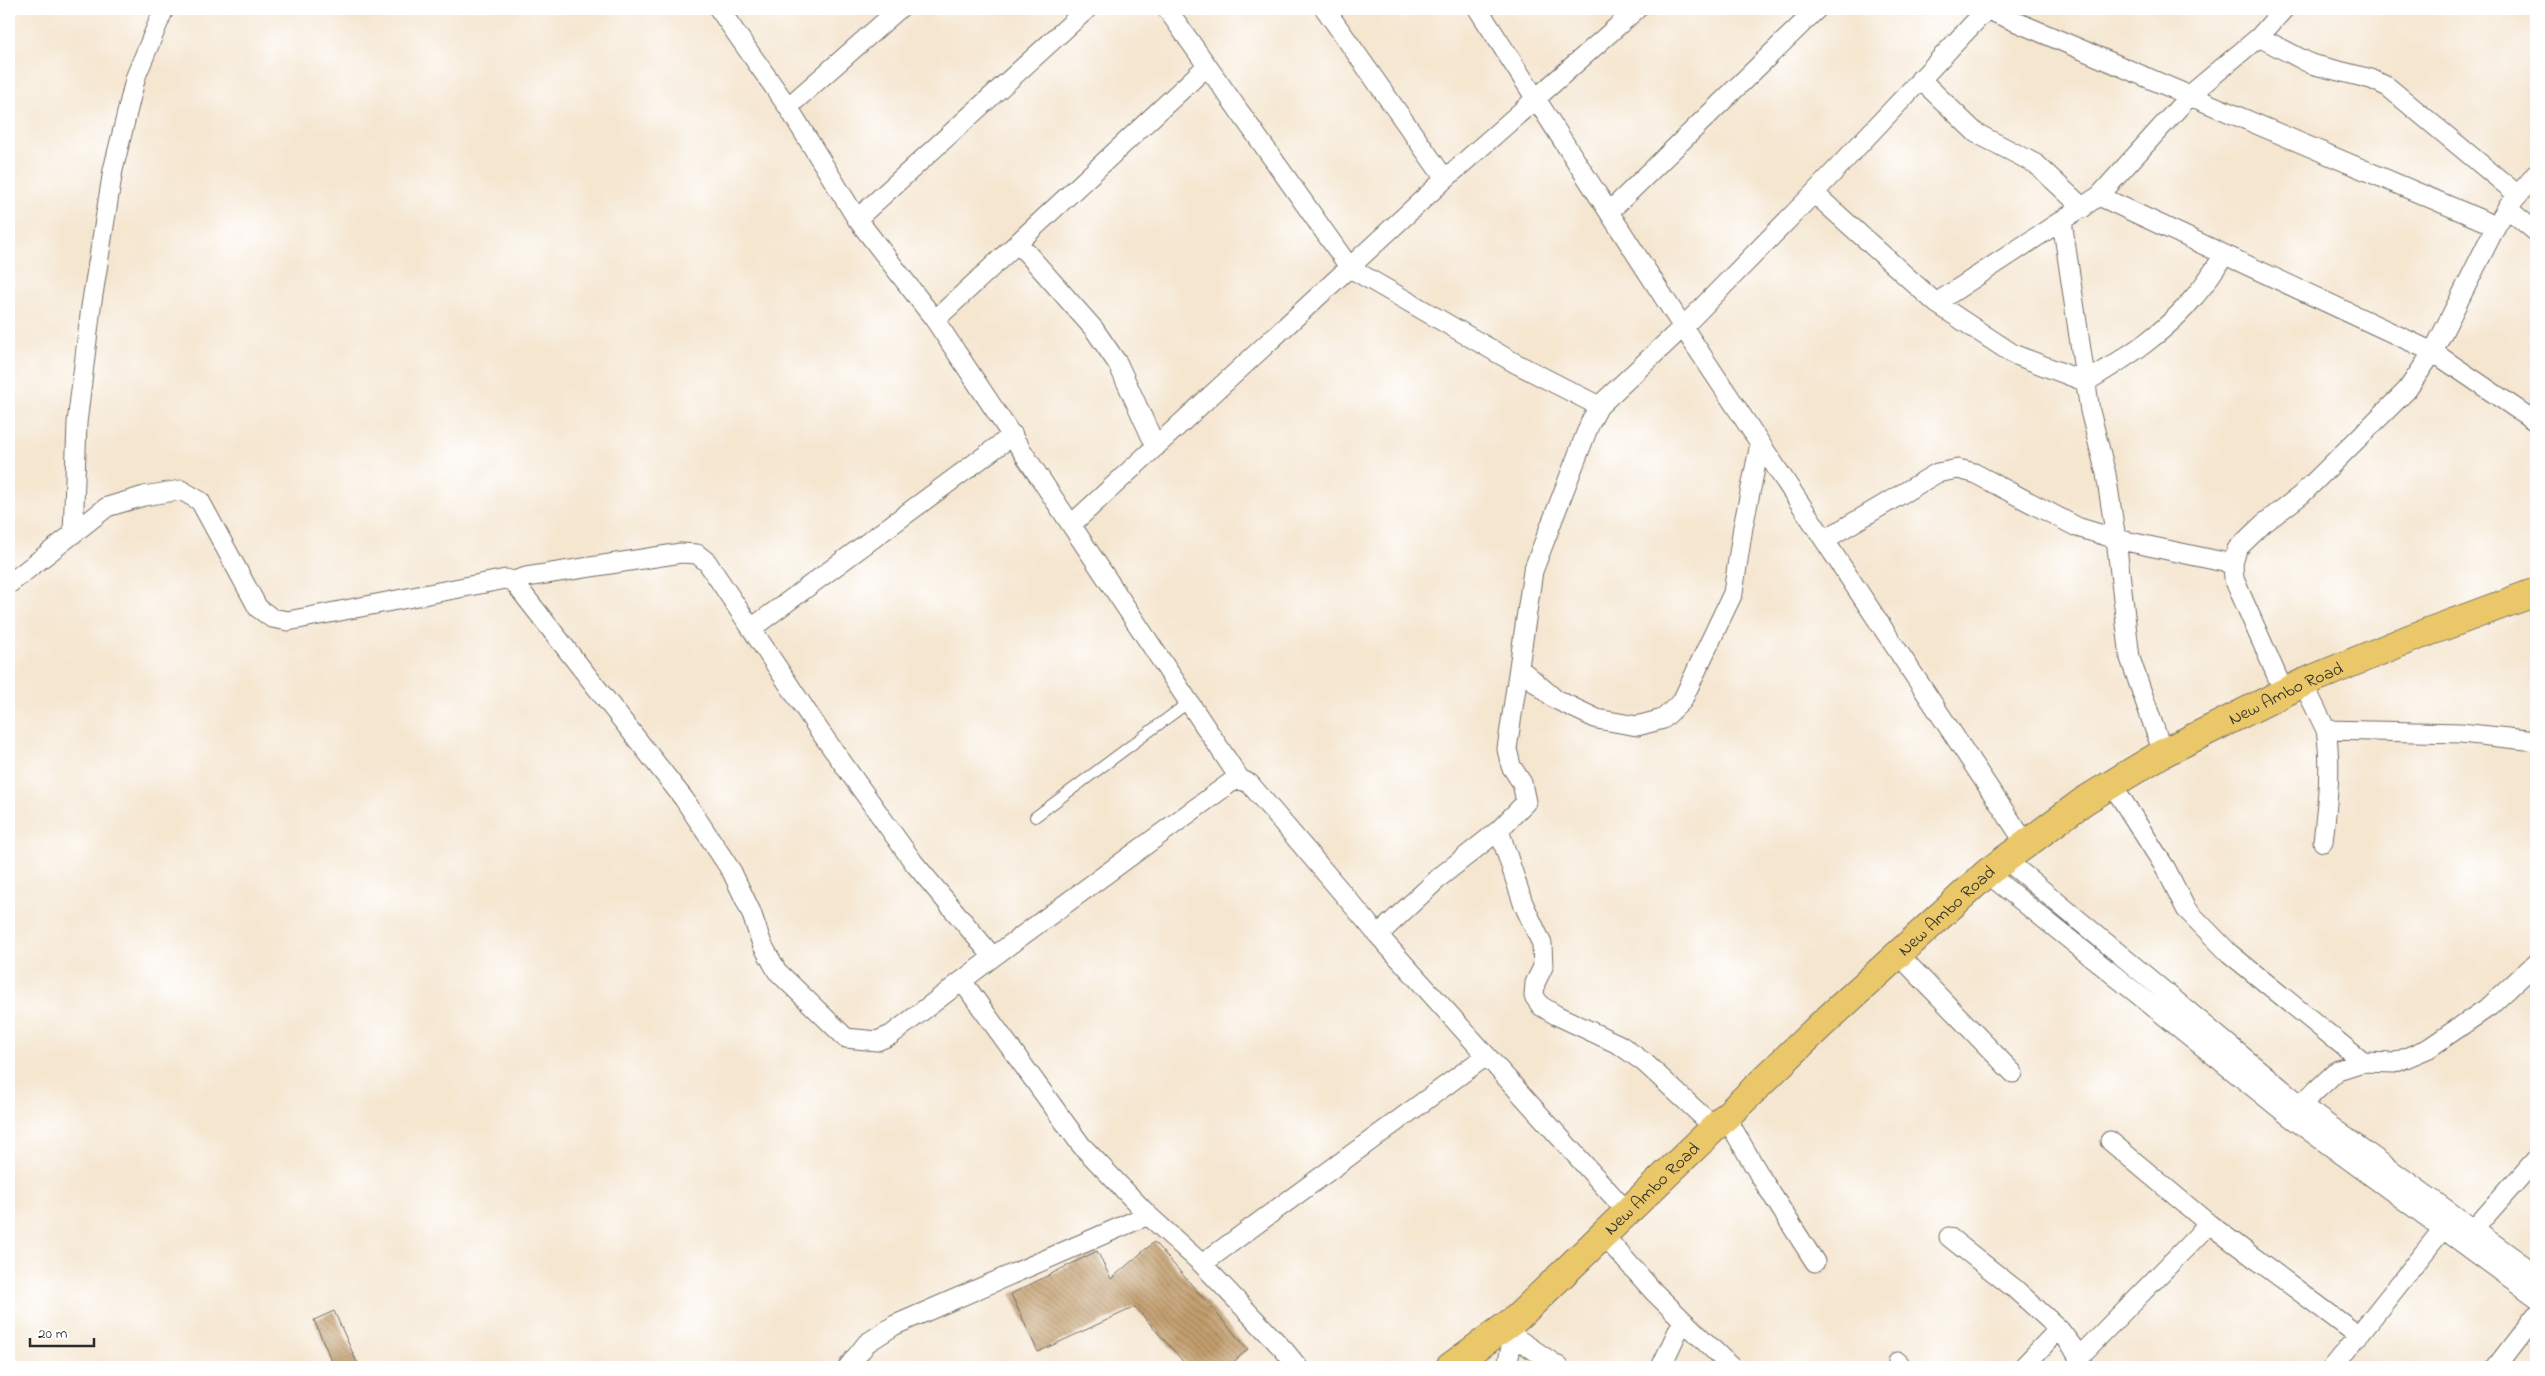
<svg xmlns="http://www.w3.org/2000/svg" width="2545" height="1376" viewBox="0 0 2545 1376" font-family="'Indie Flower',sans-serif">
	<defs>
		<pattern id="building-back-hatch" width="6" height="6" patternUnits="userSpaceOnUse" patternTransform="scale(1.25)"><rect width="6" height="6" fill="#c39f6e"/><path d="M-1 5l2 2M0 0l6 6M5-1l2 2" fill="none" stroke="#9f825b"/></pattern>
	</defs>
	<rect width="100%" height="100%" fill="#fff"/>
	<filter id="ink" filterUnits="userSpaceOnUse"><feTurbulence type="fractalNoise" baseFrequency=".02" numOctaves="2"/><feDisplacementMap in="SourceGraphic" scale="10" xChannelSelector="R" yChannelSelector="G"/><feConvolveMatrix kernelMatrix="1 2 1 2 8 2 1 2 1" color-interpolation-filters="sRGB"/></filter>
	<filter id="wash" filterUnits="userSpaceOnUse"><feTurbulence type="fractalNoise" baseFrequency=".0096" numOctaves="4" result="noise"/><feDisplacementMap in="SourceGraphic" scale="20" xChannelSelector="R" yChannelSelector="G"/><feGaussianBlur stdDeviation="1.12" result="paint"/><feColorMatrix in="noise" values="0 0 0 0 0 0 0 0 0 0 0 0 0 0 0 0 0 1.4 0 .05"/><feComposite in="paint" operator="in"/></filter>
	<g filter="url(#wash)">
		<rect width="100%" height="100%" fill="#f5e6d0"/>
		<g id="blocks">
			<path fill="url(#building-back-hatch)" d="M1154,1242L1248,1349L1228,1367H1188L1135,1307L1038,1352L1011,1294L1097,1251L1111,1279Z
				M334,1311L359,1367H334L314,1320Z"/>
		</g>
	</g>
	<g filter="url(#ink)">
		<use href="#blocks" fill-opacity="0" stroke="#726c65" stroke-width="1"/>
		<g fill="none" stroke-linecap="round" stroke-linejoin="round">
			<defs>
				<path id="service" d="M1035,817L1189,702"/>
				<path id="minor" d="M719,9L788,107L857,219L935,320L1240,779
					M1167,9L1350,268L1515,363L1599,406
					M1325,9L1445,179
					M1478,9L1683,327L2026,844
					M1986,9L2496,226L2433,352L2407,390L2301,495L2263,524L2237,549L2233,564L2234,579L2284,692
					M2284,9L2259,37L2191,94L2099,196L2433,352L2536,422
					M2259,37L2311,64L2371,79L2388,87L2518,195
					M1920,79L1976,133L2036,164L2083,208
					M788,107L899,9
					M1814,193L1936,303L2099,196
					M2507,208L2536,232
					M1610,211L1817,9
					M857,219L1087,9
					M2062,221L2090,411L2106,474L2116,539L2130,658L2163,753
					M2496,226L2507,208L2536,174
					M1018,243L1094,329L1118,364L1156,447
					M1936,303L2013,354L2086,382C2125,358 2166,333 2195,296C2206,283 2215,269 2224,255
					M935,320L1207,66
					M1072,524L1445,179L1637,9
					M73,534L77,423L91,307L113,170L136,76L164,9
					M1824,540L1937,473L1958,469L1974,473L2077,527L2116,539L2233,564
					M513,581L684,799L732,872L751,912L762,944L777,971L846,1038L877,1041L891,1035L993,957L1230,783L1240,779L1250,784L1378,935L1628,1213
					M9,584L107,507L144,496L181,490L200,501L258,608L272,618L288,621L506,579L513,581L526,577L681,553L697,554L707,562L819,730L914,863L993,957
					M752,628L1013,435
					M1519,668L1555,699L1597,719L1637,726L1663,719L1682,701L1733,593L1743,527L1760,444
					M2303,683L2326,730L2461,733L2536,741
					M2112,784L2166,869L2186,909L2229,953L2363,1062
					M1499,830L1523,903L1542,944L1543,967L1535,983L1534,996L1541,1006L1556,1015L1620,1045L1645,1063L1715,1128
					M2323,842C2327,805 2332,767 2326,730
					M2005,859L2300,1104L2536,1274
					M1987,873L2289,1116L2536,1297
					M1378,935L1441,876L1499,830L1526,802L1522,783L1511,766L1507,749L1533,571L1590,423L1599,406L1683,327L1814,193L1987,9
					M1898,954L2013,1073
					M962,981L1081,1145L1148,1215L1202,1264L1284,1350L1298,1367
					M2292,1113L2338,1070L2363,1062L2394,1063L2429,1048L2490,1006L2536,963
					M1726,1117L1760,1176L1815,1262
					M2110,1141L2209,1224L2359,1336
					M2474,1229L2536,1159
					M1604,1236L1654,1292L1731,1367
					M1949,1237L2015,1289L2059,1329L2072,1346L2084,1367
					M1202,1264L1486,1056
					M1513,1336L1559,1367
					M2078,1358L2209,1224
					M1898,1362L1902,1367
					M848,1367L867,1343L895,1325L1148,1215
					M1507,1367L1515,1326
					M1661,1367L1683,1320
					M2023,1367L2059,1329
					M2333,1367L2450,1220
					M2496,1367L2536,1315"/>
				<g id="primary">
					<path id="s1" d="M1450,1367L1517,1318L1821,1025L1987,873L2084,801L2163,753L2303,683L2409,639L2536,592"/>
				</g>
			</defs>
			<use href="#service" stroke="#726c65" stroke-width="12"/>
			<use href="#minor" stroke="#726c65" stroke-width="21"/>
			<use href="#primary" stroke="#726c65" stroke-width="30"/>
			<use href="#service" stroke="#fff" stroke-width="10"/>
			<use href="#minor" stroke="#fff" stroke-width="19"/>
			<use href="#primary" stroke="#eac769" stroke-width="28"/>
		</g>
	</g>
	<g text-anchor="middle" stroke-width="4" stroke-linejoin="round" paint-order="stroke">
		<g font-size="18" fill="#2b2b2b" stroke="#fff">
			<text dy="6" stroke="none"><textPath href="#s1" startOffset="1080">New Ambo Road</textPath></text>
			<text dy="6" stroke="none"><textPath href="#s1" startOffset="675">New Ambo Road</textPath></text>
			<text dy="6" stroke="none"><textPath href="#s1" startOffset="270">New Ambo Road</textPath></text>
		</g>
	</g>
	<rect width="2545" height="1376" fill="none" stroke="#fff" stroke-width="30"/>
	<path d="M30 1338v8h64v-8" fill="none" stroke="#2b2b2b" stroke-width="2.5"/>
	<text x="38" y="1338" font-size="15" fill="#2b2b2b" stroke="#ffffff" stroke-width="4" paint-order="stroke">20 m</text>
</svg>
